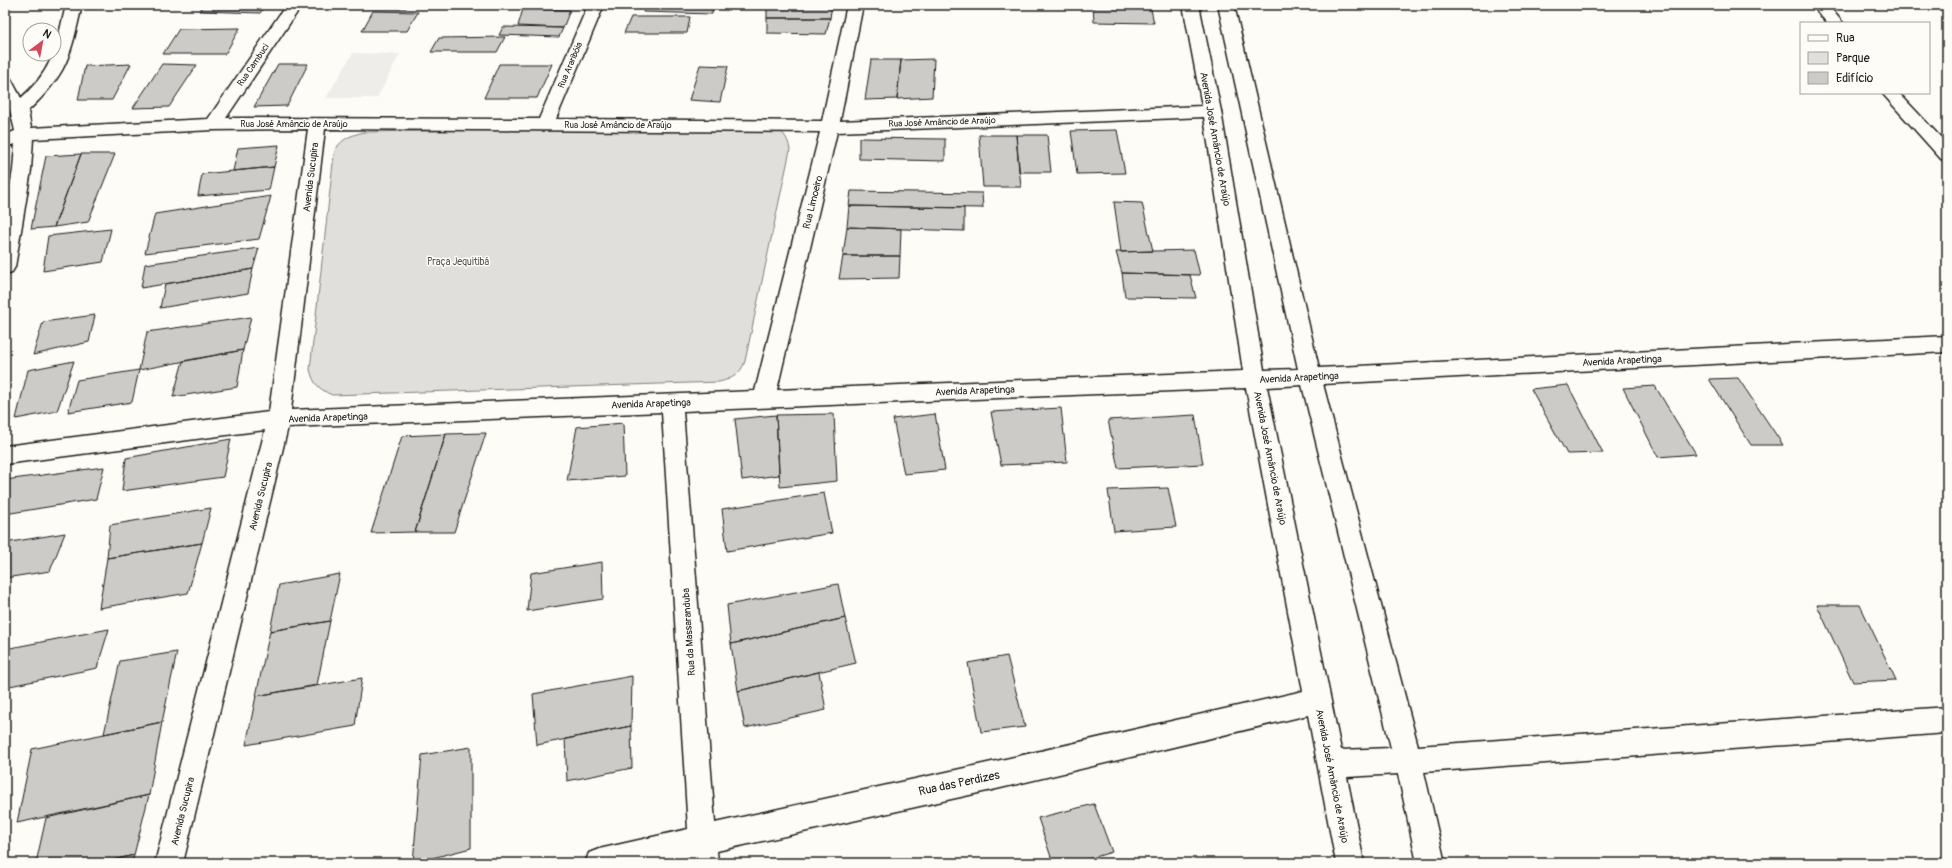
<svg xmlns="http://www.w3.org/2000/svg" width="1952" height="868" viewBox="0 0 1952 868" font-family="Pangolin,sans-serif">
	<rect width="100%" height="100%" fill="#fdfcf7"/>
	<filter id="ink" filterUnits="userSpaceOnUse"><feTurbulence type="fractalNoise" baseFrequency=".025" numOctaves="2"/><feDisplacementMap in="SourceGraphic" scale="8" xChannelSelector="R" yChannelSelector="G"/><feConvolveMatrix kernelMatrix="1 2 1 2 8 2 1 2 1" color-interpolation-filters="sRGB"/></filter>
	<g filter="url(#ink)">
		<path fill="#eeede9" d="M353,53L400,54L377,98H326Z"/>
		<path fill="#e0dfdb" stroke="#7e7e7c" d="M772,125C783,132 788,137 790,150L745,361C741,374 732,379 719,382L332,395C319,389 313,384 310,369L334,154C338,140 351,135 364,132Z"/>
		<path fill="#cccbc8" stroke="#1c1c1c" d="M96,5H144L143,7H96Z
			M204,5H266L260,13L199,11Z
			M330,5H407L406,8H328Z
			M502,5H569L501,6Z
			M645,5H713L712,14L643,12Z
			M767,5H832L830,18H767Z
			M1093,5H1150L1154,23L1094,22Z
			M523,9L570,10L563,28L518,26Z
			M373,11L418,12L407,31H362Z
			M631,17H690L687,33H624Z
			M767,18H830L826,34L767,33Z
			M503,27L563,28L559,37L499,35Z
			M240,28L225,54H163L179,29Z
			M505,37L497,52H431L439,38Z
			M934,59L932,97L897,99L901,60Z
			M871,60H901L897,99L865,100Z
			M131,64L112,100H78L85,66Z
			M162,64L197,65L169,107L133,108Z
			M278,64H308L287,106L254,107Z
			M499,64H552L537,98H484Z
			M700,65L728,66L720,102L689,100Z
			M1117,130L1125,173L1077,174L1071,131Z
			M979,135H1016L1021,187H983Z
			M1016,135H1047L1051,172H1019Z
			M859,138L945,139V161L859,159Z
			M279,145L274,167L233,171L238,148Z
			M81,154L54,227L31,229L46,156Z
			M81,154H115L88,222L54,227Z
			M274,167L269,190L198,196L202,174Z
			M851,191L982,193L983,208L849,206Z
			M271,196L259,239L145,253L155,214Z
			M1114,202L1142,203L1153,251L1121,252Z
			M849,206L964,208V231L847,227Z
			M847,227L901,229L900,256H843Z
			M111,229L103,262L43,271L48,236Z
			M259,248L253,269L141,288L145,264Z
			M1194,250L1200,275L1122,273L1116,252Z
			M843,256H900L899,278L839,279Z
			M253,269L248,293L160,308L165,284Z
			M1122,273L1190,275L1196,298L1125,297Z
			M95,315L89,342L33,355L43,322Z
			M251,317L243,350L139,370L147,332Z
			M243,350L237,387L173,397L183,361Z
			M74,361L57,411L16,419L28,370Z
			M139,370L132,402L68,412L77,380Z
			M1738,378L1783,445H1751L1709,379Z
			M1568,385L1603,453L1567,454L1531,389Z
			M1655,386L1696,454L1658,457L1623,388Z
			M1061,408L1067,462L1001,465L991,412Z
			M834,414L837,481L780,487L776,415Z
			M935,414L945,470L904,474L893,419Z
			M776,415L779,475L742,480L735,419Z
			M1195,415L1203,464L1118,468L1108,420Z
			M623,423L625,476L567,481L577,427Z
			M486,433L454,532H415L446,434Z
			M446,434L415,532L371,533L402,436Z
			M231,439L223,477L122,491L126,458Z
			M104,467L96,499L5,514V480Z
			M1168,488L1176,527L1114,531L1108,490Z
			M824,493L832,533L727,551L722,509Z
			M211,508L202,543L107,558L110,525Z
			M65,533L50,571L5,578V543Z
			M202,543L188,593L99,608L107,558Z
			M602,562L603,599L527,611L531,573Z
			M340,574L330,621L270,631L279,585Z
			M838,584L845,618L731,644L727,605Z
			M1817,605H1860L1896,680L1853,682Z
			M845,618L856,663L738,691L731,644Z
			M330,621L317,685L256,696L270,631Z
			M109,629L97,668L5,687V649Z
			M177,652L162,722L104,734L120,661Z
			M1007,656L1025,727L981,732L968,663Z
			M819,672L826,710L745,728L738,691Z
			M632,676L631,726L537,745L533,694Z
			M362,678L355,726L246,745L256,696Z
			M162,722L149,795L17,823L32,749Z
			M631,726L632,768L567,781L565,739Z
			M471,747V848L413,863L422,755Z
			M149,795L134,855L101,863H36L46,818Z
			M1094,804L1112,852L1075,863H1053L1038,818Z
			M134,855L132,863H101Z"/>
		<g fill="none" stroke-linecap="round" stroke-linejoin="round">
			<defs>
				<path id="street" d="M66,5H82C70,57 68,73 28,111L31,128L208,119L286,5H302L226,118L539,119L588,5H604L556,119L822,121L847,5H863L840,121L1202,106L1183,5H1199L1221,111L1264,370L1298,369L1218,5H1234L1319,368L1947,336V352L1323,384L1418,746L1947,707V733L1424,772L1445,863H1417L1398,774L1347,777L1364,863H1336L1308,715L992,790L717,851L718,863H690L689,857L663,863H585L589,853L599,849L688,829L662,412L288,427L183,863H155L265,430L5,464V446L269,412L308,129L213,130L33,139L31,170L15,267L12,272L5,274V214L13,170L15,144L5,147V135L15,131L10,110L5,99V78L11,79L21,98C54,69 56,46 66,5ZM1204,117L1243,371L777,390L837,132ZM325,129L820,132L755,391L291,410ZM1302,385L1391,748L1341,750L1267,387ZM1246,388L1303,691L992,762L715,823L683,411Z
					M1812,5H1828L1843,23H1827Z
					M1882,93H1899L1947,144V161L1941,159Z"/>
			</defs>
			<use href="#street" stroke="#1c1c1c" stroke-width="3"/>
			<use href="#street" fill="#fdfcf7" fill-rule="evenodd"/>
		</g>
	</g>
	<g text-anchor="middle" stroke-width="3" stroke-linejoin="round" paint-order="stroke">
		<g font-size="9" fill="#1c1c1c" stroke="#fdfcf7">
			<text transform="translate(253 65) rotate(-56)" y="3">Rua Cambuci</text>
			<text transform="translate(570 65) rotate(-67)" y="3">Rua Araribóia</text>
			<text transform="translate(942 122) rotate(-2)" y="3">Rua José Amâncio de Araújo</text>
			<text x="294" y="127">Rua José Amâncio de Araújo</text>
			<text x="618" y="128">Rua José Amâncio de Araújo</text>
		</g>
		<g font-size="10" fill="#1c1c1c" stroke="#fdfcf7">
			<text transform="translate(1216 139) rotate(80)" y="4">Avenida José Amâncio de Araújo</text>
			<text transform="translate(310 177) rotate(-83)" y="4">Avenida Sucupira</text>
			<text transform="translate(812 202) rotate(-76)" y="4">Rua Limoeiro</text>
			<text transform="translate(1622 360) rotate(-3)" y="4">Avenida Arapetinga</text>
			<text transform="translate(1299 377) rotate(-3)" y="4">Avenida Arapetinga</text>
			<text transform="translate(975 390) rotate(-2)" y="4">Avenida Arapetinga</text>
			<text transform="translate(651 403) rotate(-2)" y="4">Avenida Arapetinga</text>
			<text transform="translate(328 417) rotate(-2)" y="4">Avenida Arapetinga</text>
			<text transform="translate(1271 458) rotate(79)" y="4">Avenida José Amâncio de Araújo</text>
			<text transform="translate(260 496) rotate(-76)" y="4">Avenida Sucupira</text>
			<text transform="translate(688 632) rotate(-94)" y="4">Rua da Massaranduba</text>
			<text transform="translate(1333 776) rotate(79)" y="4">Avenida José Amâncio de Araújo</text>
			<text transform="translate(182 811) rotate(-76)" y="4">Avenida Sucupira</text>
		</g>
		<g font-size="10" fill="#575655" stroke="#fdfcf7">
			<text x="458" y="265">Praça Jequitibá</text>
		</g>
		<g font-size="12" fill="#1c1c1c" stroke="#fdfcf7">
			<text transform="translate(959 783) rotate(-12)" y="4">Rua das Perdizes</text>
		</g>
	</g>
	<rect width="1952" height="868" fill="none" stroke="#fdfcf7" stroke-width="20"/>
	<rect x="10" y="10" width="1932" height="848" fill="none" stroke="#1c1c1c" stroke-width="1.5" filter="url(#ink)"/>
	<rect x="1800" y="22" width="130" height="72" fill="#fdfcf7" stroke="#a3a29f"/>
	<rect x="1808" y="35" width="20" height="6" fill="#fdfcf7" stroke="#a3a29f"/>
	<text x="1836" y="42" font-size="12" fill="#1c1c1c">Rua</text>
	<rect x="1808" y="52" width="20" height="12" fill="#e0dfdb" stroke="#a3a29f"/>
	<text x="1836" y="62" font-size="12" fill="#1c1c1c">Parque</text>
	<rect x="1808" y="72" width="20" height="12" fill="#cccbc8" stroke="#a3a29f"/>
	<text x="1836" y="82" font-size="12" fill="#1c1c1c">Edifício</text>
	<g transform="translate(42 42) rotate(32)"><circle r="19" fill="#fdfcf7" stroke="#a3a29f"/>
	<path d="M0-3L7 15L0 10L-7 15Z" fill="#d1495b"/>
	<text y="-6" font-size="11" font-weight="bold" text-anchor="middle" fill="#1c1c1c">N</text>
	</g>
</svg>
